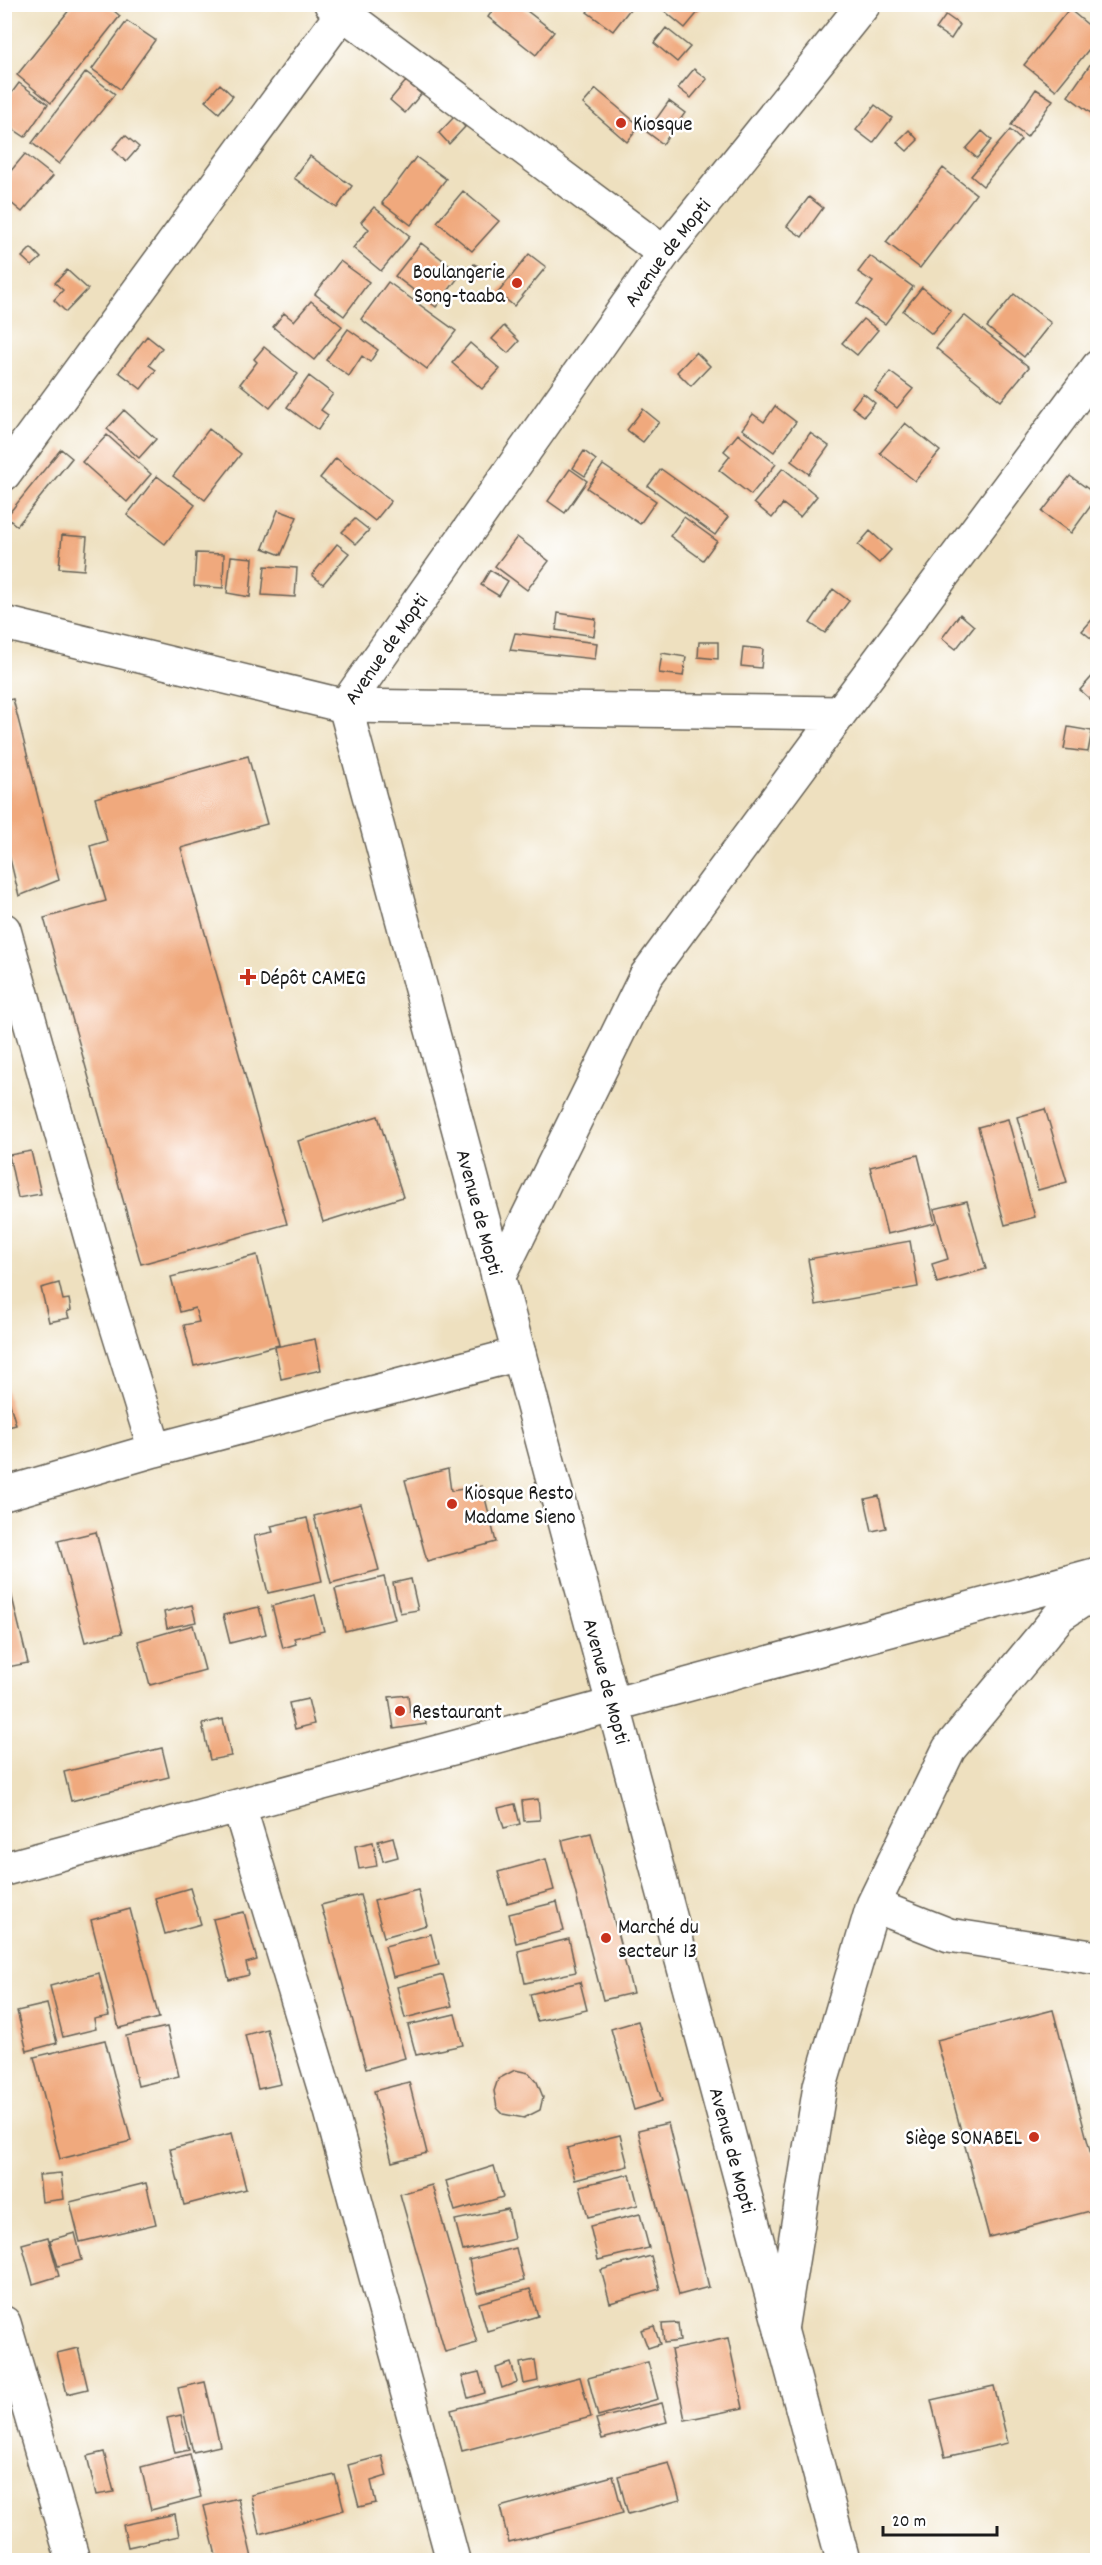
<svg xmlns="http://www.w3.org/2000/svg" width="1102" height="2565" viewBox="0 0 1102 2565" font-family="Dekko,sans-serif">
	<rect width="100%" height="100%" fill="#fff"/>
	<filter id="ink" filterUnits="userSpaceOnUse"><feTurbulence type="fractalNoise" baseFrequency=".0167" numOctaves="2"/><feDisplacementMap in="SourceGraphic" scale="12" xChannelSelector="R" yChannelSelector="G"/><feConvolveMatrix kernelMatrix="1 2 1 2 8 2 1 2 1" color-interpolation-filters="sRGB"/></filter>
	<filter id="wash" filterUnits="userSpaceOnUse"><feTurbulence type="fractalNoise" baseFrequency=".008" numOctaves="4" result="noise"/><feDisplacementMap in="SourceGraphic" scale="24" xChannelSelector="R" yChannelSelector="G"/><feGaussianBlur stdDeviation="1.35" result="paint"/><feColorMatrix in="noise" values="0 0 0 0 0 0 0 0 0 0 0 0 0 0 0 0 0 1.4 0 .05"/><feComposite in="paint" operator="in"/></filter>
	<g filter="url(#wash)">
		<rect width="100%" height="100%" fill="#eee0bf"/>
		<g id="blocks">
			<path fill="#f0a97d" d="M74,4H106L120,16L51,103L17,75Z
				M497,4H518L554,32L536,55L488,17Z
				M593,4H634L613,31L587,12Z
				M656,4H705L685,28Z
				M1069,9L1098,33V38L1056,90L1024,65Z
				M946,15L960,25L951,39L936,29Z
				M127,21L155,40L120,89L92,69Z
				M666,28L690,47L677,62L654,43Z
				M1091,63L1098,68V79L1093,85L1098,88L1095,116L1068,96Z
				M694,69L707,79L691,98L678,88Z
				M86,72L115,94L59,164L32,143Z
				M406,81L421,94L405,113L390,100Z
				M19,83L48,104L25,137L4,123V94L6,91L11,94Z
				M220,84L233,96L219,113L205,101Z
				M596,89L640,126L627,142L583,104Z
				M1036,89L1053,100L1027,137L1011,125Z
				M669,101L685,113L663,144L647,132Z
				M875,105L892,118L873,143L856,130Z
				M455,116L465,127L449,144L439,133Z
				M909,130L918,140L907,151L897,142Z
				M1010,130L1021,140L983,186L971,176Z
				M982,131L992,140L977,158L966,149Z
				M125,135L139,147L126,162L113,149Z
				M25,154L53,176L22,212L4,197V179Z
				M310,156L352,186L337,208L294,178Z
				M416,157L446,179L411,225L382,203Z
				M943,168L976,194L920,268L886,242Z
				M463,191L499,221L472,251L437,222Z
				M809,197L823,208L802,237L787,226Z
				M374,207L410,236L381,271L353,248L369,229L361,222Z
				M421,243L461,274L436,307L395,276Z
				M31,248L41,258L32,266L22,257Z
				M529,254L546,267L514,306L498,293Z
				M870,256L913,287L885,324L857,304L873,282L858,272Z
				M340,261L369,282L344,316L315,294Z
				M474,264L487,271L483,278L470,271Z
				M67,270L88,289L66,312L54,300L63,290L55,283Z
				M388,282L456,331L427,369L361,319Z
				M922,287L951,311L932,334L903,311Z
				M1014,294L1051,323L1024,357L987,327Z
				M311,301L342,326L314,360L273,327L284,313L294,321Z
				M964,315L1029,367L1001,401L936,348Z
				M863,319L878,330L857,355L842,343Z
				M504,326L519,341L508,353L492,339Z
				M348,329L378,350L370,362L362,356L349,376L326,360Z
				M147,336L162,348L149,365L156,370L141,389L119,372Z
				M470,343L500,369L482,389L452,363Z
				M264,347L298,374L270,408L240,384L257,362L254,359Z
				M696,352L710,366L691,386L677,372Z
				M890,372L913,389L897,408L875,391Z
				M309,376L333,394L321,410L328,415L318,430L287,407Z
				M863,393L875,403L864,416L852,407Z
				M775,406L796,422L774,452L742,429L753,414L764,422Z
				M643,409L659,422L643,442L627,430Z
				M124,410L156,439L139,458L107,429Z
				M905,423L940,451L915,481L880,453Z
				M209,429L241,454L205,500L173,476Z
				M810,433L829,446L809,474L791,461Z
				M738,434L776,464L751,495L719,470L730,456L724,451Z
				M107,435L151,474L127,502L82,462Z
				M61,449L72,458L17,526L6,517Z
				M584,451L596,460L585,476L573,468Z
				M336,458L391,501L375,521L320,478Z
				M603,465L656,501L640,524L587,488Z
				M783,468L817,496L800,517L783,504L772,518L754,503Z
				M570,469L587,481L565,513L548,501Z
				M661,469L728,517L715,535L648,486Z
				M157,476L195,505L165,544L127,515Z
				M1070,476L1098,496L1071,533L1042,512Z
				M278,510L297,517L281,555L263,548Z
				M684,517L717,541L703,560L670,536Z
				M355,519L369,530L356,544L342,532Z
				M870,531L891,550L879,563L858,545Z
				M62,535L87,537L84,570L59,568Z
				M517,537L549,561L527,590L495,566Z
				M337,544L349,553L323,584L312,575Z
				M196,553L224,554L223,588L194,586Z
				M231,556L253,558L250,597L227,593Z
				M265,566L297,568L295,597L262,595Z
				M490,570L508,581L499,596L481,585Z
				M833,589L849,601L825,633L810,623Z
				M558,613L596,619L594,636L556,630Z
				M1098,613V644L1082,631Z
				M960,614L974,626L956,649L942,638Z
				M515,633L597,643L595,659L510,650Z
				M699,642H718V659L698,657Z
				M743,647L763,649L761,668L741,666Z
				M662,653L686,657L683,676L659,673Z
				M1098,670V703L1096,704L1080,690Z
				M13,699L59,880L19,896L4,834V701Z
				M1068,727L1092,731L1088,752L1064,749Z
				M248,756L267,824L181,848L287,1224L141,1264L44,918L106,901L90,846L107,841L95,798Z
				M1045,1109L1067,1182L1038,1190L1017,1117Z
				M378,1116L403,1197L323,1222L298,1141Z
				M1008,1119L1035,1217L1005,1225L978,1127Z
				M31,1151L41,1194L18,1198L9,1155Z
				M918,1155L935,1223L887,1234L870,1167Z
				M967,1201L986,1269L937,1283L932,1264L948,1259L934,1209Z
				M910,1241L918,1287L816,1305L808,1259Z
				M257,1255L279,1345L194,1366L184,1325L199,1322L195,1308L180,1312L171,1277Z
				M59,1283L63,1300L69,1299L71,1310L67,1312L69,1318L49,1322L41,1288Z
				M315,1339L321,1370L281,1379L275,1347Z
				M4,1383L16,1425L4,1428Z
				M448,1469L451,1491L482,1486L496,1542L427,1561L405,1480Z
				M879,1496L886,1528L872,1531L865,1499Z
				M361,1504L379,1570L331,1583L314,1516Z
				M307,1518L322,1581L268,1593L254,1536L273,1532L271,1526Z
				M96,1532L122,1633L85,1642L58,1541Z
				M4,1564L28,1663L8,1667L4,1654Z
				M384,1577L395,1619L345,1631L335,1589Z
				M411,1579L418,1610L400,1613L393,1583Z
				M315,1595L324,1631L294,1638L296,1644L283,1648L272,1606Z
				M192,1605L196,1622L167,1628L164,1612Z
				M259,1607L266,1634L230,1643L223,1615Z
				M193,1625L205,1670L150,1685L138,1641Z
				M408,1695L410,1712L424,1710L426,1724L394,1729L389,1697Z
				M308,1699L314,1724L295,1729L289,1703Z
				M223,1719L231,1756L210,1760L202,1724Z
				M162,1748L169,1777L71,1801L64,1772Z
				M538,1799L540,1820L524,1821L522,1801Z
				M515,1804L520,1824L504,1828L498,1808Z
				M591,1833L633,1993L603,2000L562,1840Z
				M393,1837L398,1857L383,1861L378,1841Z
				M373,1842L377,1866L359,1869L355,1846Z
				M546,1859L554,1890L507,1903L498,1872Z
				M190,1888L201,1924L165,1934L155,1898Z
				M418,1890L427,1925L384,1937L374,1901Z
				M360,1895L405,2058L366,2069L321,1905Z
				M557,1902L564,1931L516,1943L509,1914Z
				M130,1909L159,2018L119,2028L91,1920Z
				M244,1912L257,1960L246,1963L249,1975L229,1980L213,1919Z
				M431,1934L439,1965L393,1977L385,1946Z
				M569,1939L576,1972L525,1983L518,1951Z
				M99,1973L109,2016L94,2019L96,2029L63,2037L50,1986Z
				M443,1975L452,2006L405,2018L397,1987Z
				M580,1982L587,2010L537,2021L530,1994Z
				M47,2004L57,2043L27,2051L17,2011Z
				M1053,2010L1098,2181V2209L989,2237L937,2040Z
				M455,2014L463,2045L416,2055L408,2025Z
				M638,2021L662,2101L634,2110L611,2029Z
				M167,2027L179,2076L138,2086L126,2036Z
				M267,2029L281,2084L258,2089L245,2035Z
				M105,2040L131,2141L60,2159L34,2057Z
				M515,2070L529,2073L537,2082L543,2097L540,2110L524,2118L503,2114L497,2108L494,2091L498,2079Z
				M409,2082L427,2153L392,2162L374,2091Z
				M668,2123L709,2287L679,2295L638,2130Z
				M232,2133L246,2189L184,2205L170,2149Z
				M620,2135L628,2166L575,2180L567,2148Z
				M494,2166L503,2197L455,2211L446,2181Z
				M61,2173L64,2199L42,2202L39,2175Z
				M630,2174L638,2205L588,2217L580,2186Z
				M146,2183L156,2224L80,2242L70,2202Z
				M432,2185L477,2343L445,2352L400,2194Z
				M508,2209L514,2239L463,2251L455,2220Z
				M640,2214L649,2248L598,2260L590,2226Z
				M75,2233L82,2260L58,2266L50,2240Z
				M48,2237L59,2276L33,2284L22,2244Z
				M516,2248L524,2281L477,2293L469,2260Z
				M651,2256L660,2289L610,2303L601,2270Z
				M530,2289L538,2316L487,2331L479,2303Z
				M678,2323L680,2341L664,2343L662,2324Z
				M654,2326L660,2344L648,2348L641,2330Z
				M728,2338L743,2408L685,2420L671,2350Z
				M78,2348L88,2389L67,2394L57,2353Z
				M535,2360L538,2381L524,2384L520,2363Z
				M648,2362L658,2399L598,2416L588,2378Z
				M511,2363L517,2382L502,2388L496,2368Z
				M479,2372L485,2393L468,2398L462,2376Z
				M580,2377L591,2417L462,2451L451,2410Z
				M205,2382L220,2446L193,2452L178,2388Z
				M994,2386L1008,2443L945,2457L931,2400Z
				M662,2403L667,2422L602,2439L596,2419Z
				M181,2415L189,2450L175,2453L167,2418Z
				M104,2452L114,2492L96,2495L87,2456Z
				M190,2454L201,2497L151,2510L141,2467Z
				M382,2456L387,2476L371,2481L376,2503L359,2507L348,2465Z
				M669,2463L680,2500L628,2514L618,2476Z
				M335,2475L344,2510L260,2534L251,2495Z
				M613,2476L623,2513L509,2543L500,2507Z
				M238,2498L252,2558L217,2560L204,2506Z
				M175,2514L179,2536L128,2547L123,2525Z"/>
		</g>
	</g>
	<g filter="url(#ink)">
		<use href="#blocks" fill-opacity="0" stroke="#666155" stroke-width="1.5"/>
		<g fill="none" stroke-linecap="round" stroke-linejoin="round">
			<defs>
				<path id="minor" d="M331,4L664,253
					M4,474L349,4
					M345,706L840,713L1098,367
					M4,930L107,1295L155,1450L519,1354
					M498,1278L646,976L840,713
					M4,1494L155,1450
					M1098,1590L1060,1615L949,1749L873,1905L949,1935L1098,1958
					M239,1806L331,2111L453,2560
					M4,1869L1098,1574
					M4,2323L73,2560
					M781,2330L820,2086L873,1905"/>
				<g id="tertiary">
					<path d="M4,623L345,706"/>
					<path id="s1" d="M843,2560L345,706L664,253L864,4"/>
				</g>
			</defs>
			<use href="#minor" stroke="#666155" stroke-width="36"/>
			<use href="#tertiary" stroke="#666155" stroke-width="36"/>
			<use href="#minor" stroke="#fff" stroke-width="33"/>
			<use href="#tertiary" stroke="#fff" stroke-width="33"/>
		</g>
	</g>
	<g fill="#c8321e" stroke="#fff" stroke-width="2">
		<circle cx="621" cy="123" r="6"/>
		<circle cx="517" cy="283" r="6"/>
		<path d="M245 968h6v6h6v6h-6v6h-6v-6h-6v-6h6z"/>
		<circle cx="452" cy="1504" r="6"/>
		<circle cx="400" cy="1711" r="6"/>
		<circle cx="606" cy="1938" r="6"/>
		<circle cx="1034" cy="2137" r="6"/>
	</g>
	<g text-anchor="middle" stroke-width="5" stroke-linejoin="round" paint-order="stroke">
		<g font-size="21" fill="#1c1c1c" stroke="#fff" text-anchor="start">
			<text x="633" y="130">Kiosque</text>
			<text x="505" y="278" text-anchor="end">Boulangerie<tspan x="505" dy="24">Song-taaba</tspan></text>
			<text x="260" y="984">Dépôt CAMEG</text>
			<text x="464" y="1499">Kiosque Resto<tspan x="464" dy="24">Madame Sieno</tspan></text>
			<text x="412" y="1718">Restaurant</text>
			<text x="618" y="1933">Marché du<tspan x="618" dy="24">secteur 13</tspan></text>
			<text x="1022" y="2144" text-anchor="end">Siège SONABEL</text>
		</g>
		<g font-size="21" fill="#1c1c1c" stroke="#fff">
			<text dy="7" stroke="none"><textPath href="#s1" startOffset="2476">Avenue de Mopti</textPath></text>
			<text dy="7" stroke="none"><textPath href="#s1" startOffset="1990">Avenue de Mopti</textPath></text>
			<text transform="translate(480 1212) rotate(75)" y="7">Avenue de Mopti</text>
			<text transform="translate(607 1681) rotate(75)" y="7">Avenue de Mopti</text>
			<text transform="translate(733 2150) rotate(75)" y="7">Avenue de Mopti</text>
		</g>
	</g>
	<rect width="1102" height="2565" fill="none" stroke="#fff" stroke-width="24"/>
	<path d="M883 2526v9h114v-9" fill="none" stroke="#1c1c1c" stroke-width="3"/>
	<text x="892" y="2526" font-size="18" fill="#1c1c1c" stroke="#ffffff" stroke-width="4.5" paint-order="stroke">20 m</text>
</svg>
